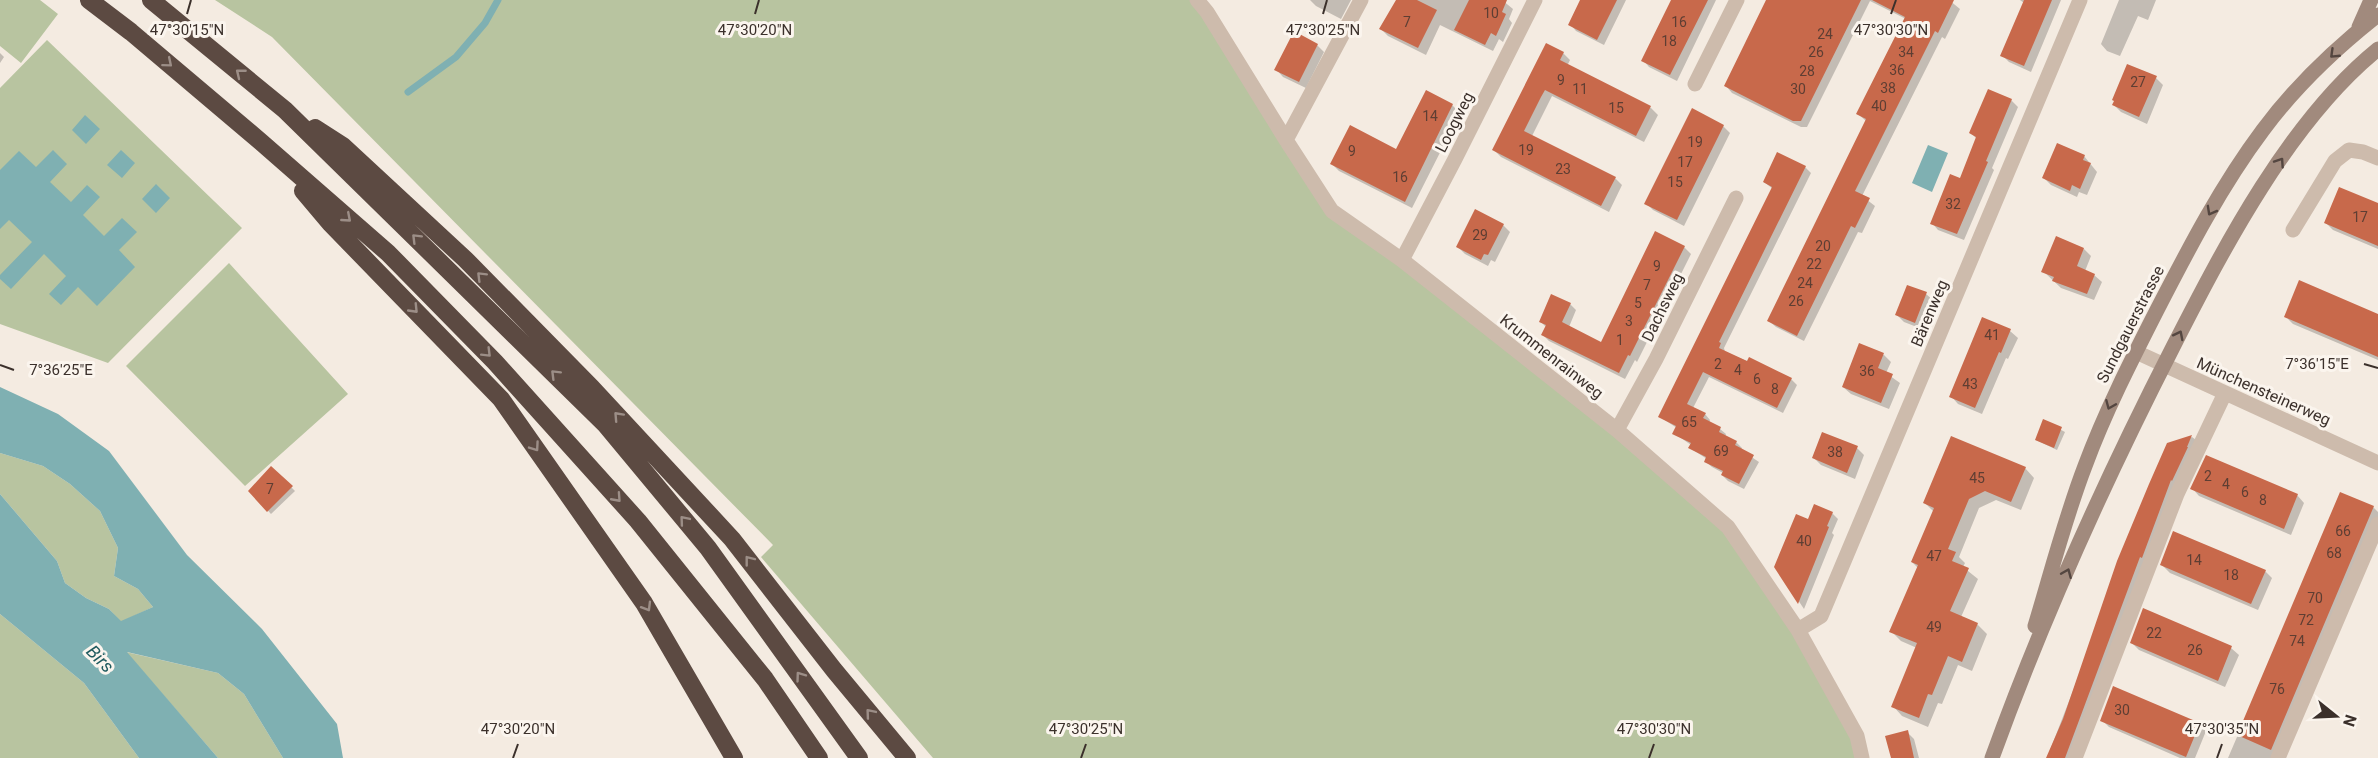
<svg xmlns="http://www.w3.org/2000/svg" width="2378" height="758" viewBox="0 0 2378 758" font-family="Roboto,sans-serif">
	<rect width="100%" height="100%" fill="#f4ebe1"/>
	<path fill="#b8c4a0" d="M0,0H40L58,14L21,63L0,46Z
		M215,0H1197L1332,211L1728,527L1798,630L1862,758H933L761,557L773,545L272,37Z
		M47,40L242,228L108,363L0,324V88Z
		M229,263L348,394L245,486L126,366Z
		M0,453L43,466L70,484L100,511L118,548L114,576L138,589L153,607L121,622L109,609L86,598L65,583L57,561L0,494Z
		M0,614L84,683L139,758H0Z
		M126,652L218,673L244,694L283,758H218Z"/>
	<path fill="#7fb0b2" d="M85,115L100,129L86,144L72,130Z
		M1928,145L1948,153L1932,192L1912,183Z
		M53,150L67,164L50,182L71,202L87,185L100,197L83,215L104,236L122,218L137,232L119,250L135,267L97,306L78,287L61,305L49,294L66,276L44,254L11,289L0,279V275L32,242L9,220L0,229V170L19,151L36,167Z
		M121,150L135,163L122,178L107,165Z
		M156,184L170,198L156,213L142,199Z
		M0,387L58,414L109,451L187,555L262,629L337,724L343,758H283L244,694L218,673L127,652L218,758H139L84,683L0,614V494L57,561L65,583L86,598L109,609L121,621L153,607L138,589L114,576L118,548L100,511L70,484L43,466L0,453Z"/>
	<path fill="#0003" d="M1310,0H1351L1341,19L1316,6Z
		M1397,0H1502L1513,9L1509,19L1512,23L1503,42L1499,39L1493,51L1440,25L1426,55L1388,36L1381,29Z
		M1582,0H1626L1604,45L1576,31L1570,24Z
		M1673,0H1716L1677,81L1649,67L1643,60Z
		M1769,0H1949L1960,9L1945,39L1942,37L1862,196L1875,206L1862,233L1858,232L1804,341L1776,327L1769,321L1866,121L1858,114L1906,19L1870,1L1807,127H1801L1732,93L1726,86Z
		M2020,0H2061L2031,72L2009,62L2002,55L2024,3Z
		M2119,0H2156L2148,20L2138,16L2120,56L2107,51L2101,44Z
		M1317,45L1324,52L1306,88L1283,77L1276,69Z
		M0,53L4,57L0,63Z
		M1563,53L1570,60L1567,66L1651,108L1658,115L1644,142L1552,96L1532,136L1615,178L1622,185L1609,212L1501,157L1494,150Z
		M2156,78L2163,85L2147,124L2121,112L2114,105Z
		M1426,92L1452,105L1460,113L1412,208L1339,171L1332,164L1397,151Z
		M2011,100L2018,107L1992,168L1994,170L1964,240L1938,230L1932,223L1960,180L1977,139L1971,133Z
		M1723,126L1730,133L1684,226L1653,210L1646,203Z
		M2084,156L2097,172L2087,195L2079,192L2077,197L2051,185L2044,178Z
		M1805,167L1811,173L1724,348L1725,352L1791,379L1797,385L1783,413L1709,377L1693,408L1705,414L1710,420L1709,423L1720,429L1726,434L1725,437L1736,442L1742,448L1741,450L1759,462L1744,489L1728,481L1722,475L1723,473L1712,467L1706,462L1707,459L1690,448L1691,445L1674,433L1677,428L1660,417L1773,189L1764,182Z
		M2378,205V249L2333,230L2326,223Z
		M1503,225L1510,232L1495,262L1491,260L1488,266L1465,254L1458,247Z
		M1684,247L1691,254L1637,362L1635,360L1625,379L1549,341L1543,335L1546,327L1540,321L1570,304L1576,310L1569,327L1601,344Z
		M2084,249L2091,256L2085,271L2094,275L2102,282L2094,300L2061,288L2043,271Z
		M1926,294L1934,301L1922,329L1904,322L1897,315Z
		M2378,315V360L2293,324L2285,316Z
		M1983,320L2010,331L2018,338L2008,359L2006,358L1982,414L1958,404L1951,396Z
		M1860,345L1884,355L1891,362L1886,373L1900,383L1889,409L1851,394L1843,387Z
		M2044,421L2065,432L2057,450L2036,440Z
		M2192,437L2196,440L2070,758H2047L2168,445Z
		M1857,448L1864,455L1855,479L1821,465L1814,458Z
		M272,468L295,491L271,514L250,491Z
		M2025,468L2034,478L2021,510L1996,500L1979,508L1959,557L1965,563L1963,567L1978,579L1961,617L1977,624L1987,634L1972,671L1958,665L1942,704L1938,703L1928,727L1902,716L1893,706L1917,648L1901,641L1891,631L1918,568L1912,562L1934,512L1925,503Z
		M2192,488L2297,495L2304,503L2291,535L2199,496Z
		M2341,494L2373,507L2378,512V521L2277,758H2228Z
		M1832,513L1838,519L1832,533L1834,535L1804,609L1776,567L1809,521Z
		M2163,566L2265,571L2272,578L2258,610L2170,573Z
		M2144,610L2231,648L2239,655L2225,687L2139,650L2132,643Z
		M2102,720L2199,724L2206,731L2195,758H2180L2109,727Z
		M1907,732L1914,739L1919,758H1892Z"/>
	<g fill="none" stroke-linecap="round" stroke-linejoin="round">
		<path stroke="#7fb0b2" stroke-width="7" d="M408,92L456,57L485,23L498,0"/>
	</g>
	<path fill="#c8694b" d="M1396,0H1417L1437,10L1418,48L1379,29Z
		M1469,0H1507L1502,12L1506,14L1496,36L1491,33L1485,45L1454,30Z
		M1580,0H1617L1597,40L1568,25Z
		M1671,0H1708L1670,75L1641,61Z
		M1766,0H1861L1801,121H1793L1724,86Z
		M1872,0H1954L1938,33L1935,31L1855,191L1870,198L1855,228L1851,226L1797,336L1767,321L1866,119L1856,114L1905,17Z
		M2024,0H2052L2024,66L2000,56Z
		M1294,31L1318,44L1299,82L1274,70Z
		M1546,43L1564,52L1560,60L1651,106L1636,136L1545,90L1541,97L1524,131L1616,177L1601,206L1492,150Z
		M2127,64L2157,76L2139,117L2112,105L2114,101L2112,100Z
		M1988,89L2012,99L1986,161L1988,162L1957,234L1930,224L1950,174L1960,178L1976,137L1969,133Z
		M1426,90L1453,104L1405,202L1330,164L1350,125L1396,149Z
		M1692,108L1724,125L1677,220L1644,204Z
		M2057,143L2085,155L2083,160L2091,163L2080,189L2072,185L2070,191L2042,178Z
		M1777,152L1806,166L1719,342L1721,343L1719,348L1747,361L1749,357L1792,378L1777,408L1703,372L1687,404L1706,413L1703,418L1721,427L1719,432L1737,441L1735,445L1754,455L1739,484L1721,475L1723,471L1704,462L1706,457L1688,448L1691,443L1672,434L1676,426L1658,417L1772,187L1763,182Z
		M2339,187L2378,203V246L2324,223Z
		M1475,209L1504,224L1488,255L1484,254L1481,260L1456,247Z
		M1655,231L1685,246L1630,356L1628,355L1619,373L1541,335L1546,325L1539,322L1551,294L1571,303L1562,322L1601,342Z
		M2056,236L2084,248L2077,266L2095,274L2087,294L2052,281L2054,277L2041,272Z
		M2299,280L2378,314V357L2284,317Z
		M1907,285L1927,292L1915,323L1895,315Z
		M1982,317L2011,329L2001,353L1999,352L1975,408L1949,397Z
		M1859,343L1884,353L1878,368L1893,374L1881,403L1842,387Z
		M2043,419L2062,427L2054,448L2035,440Z
		M1822,432L1858,446L1847,473L1812,458Z
		M2192,435L2187,447H2188L2172,481L2171,480L2142,558L2140,557L2065,758H2046L2063,719L2117,561L2149,484L2167,443Z
		M1951,436L2026,467L2011,502L1985,491L1969,499L1948,549L1956,552L1952,561L1969,568L1950,611L1978,623L1962,662L1948,656L1932,695L1928,694L1919,718L1891,707L1917,643L1889,632L1918,565L1911,562L1934,508L1923,503Z
		M2206,455L2298,494L2284,529L2190,489Z
		M271,466L293,486L267,512L248,491Z
		M2340,492L2374,506L2271,750L2237,735Z
		M1814,504L1833,512L1827,526L1829,527L1798,604L1774,567L1796,514L1808,519Z
		M2173,531L2266,570L2251,604L2160,565Z
		M2143,608L2232,646L2218,681L2130,643Z
		M2113,686L2200,723L2186,757L2100,721Z
		M1908,730L1914,758H1891L1885,736Z"/>
	<g fill="none" stroke-linecap="round" stroke-linejoin="round">
		<path stroke="#cdbbac" stroke-width="15" d="M1197,0L1207,12L1286,140L1332,211L1402,260L1617,430L1728,527L1798,630L1857,736L1862,758
			M1695,84L1737,0
			M1286,140L1361,0
			M2293,230L2335,161L2349,150L2363,152L2378,158
			M1402,260L1455,159L1535,0
			M2136,352L2378,463
			M1617,430L1656,359L1736,198
			M1798,630L1821,616L2080,0
			M2075,758L2177,494L2225,393
			M2278,758L2378,524"/>
		<path stroke="#a18a7d" stroke-width="15" d="M2359,27L2371,0
			M2035,626C2051,573 2065,518 2085,466C2105,412 2131,361 2157,310C2189,248 2221,186 2263,130C2295,87 2336,48 2378,15
			M1992,758C2043,617 2105,480 2173,347C2224,247 2290,120 2378,49"/>
		<path stroke="#5c4a42" stroke-width="18" d="M89,0L131,32L261,142L388,253L495,362L638,521L765,679L819,758
			M151,0L285,110L605,424L708,548L859,758
			M315,128L343,146L465,259L592,388L732,539L834,670L907,758
			M303,191L330,223L501,399L644,603L734,758"/>
	</g>
	<defs><path id="oneway-chevron" d="M-2-3.5L2.5 0L-2 3.5" fill="none" stroke-width="1.6" stroke-linecap="round" stroke-linejoin="round" transform="scale(1.5)"/></defs>
	<g stroke="#544640">
		<use href="#oneway-chevron" transform="translate(2334 54) rotate(136)"/>
		<use href="#oneway-chevron" transform="translate(2280 162) rotate(-56)"/>
		<use href="#oneway-chevron" transform="translate(2211 211) rotate(119)"/>
		<use href="#oneway-chevron" transform="translate(2179 335) rotate(-63)"/>
		<use href="#oneway-chevron" transform="translate(2110 405) rotate(113)"/>
		<use href="#oneway-chevron" transform="translate(2067 573) rotate(-67)"/>
	</g>
	<g stroke="#9c8e87">
		<use href="#oneway-chevron" transform="translate(168 63) rotate(40)"/>
		<use href="#oneway-chevron" transform="translate(240 73) rotate(-141)"/>
		<use href="#oneway-chevron" transform="translate(347 218) rotate(41)"/>
		<use href="#oneway-chevron" transform="translate(416 238) rotate(-135)"/>
		<use href="#oneway-chevron" transform="translate(481 276) rotate(-135)"/>
		<use href="#oneway-chevron" transform="translate(414 309) rotate(46)"/>
		<use href="#oneway-chevron" transform="translate(487 353) rotate(45)"/>
		<use href="#oneway-chevron" transform="translate(555 374) rotate(-135)"/>
		<use href="#oneway-chevron" transform="translate(618 416) rotate(-133)"/>
		<use href="#oneway-chevron" transform="translate(535 447) rotate(55)"/>
		<use href="#oneway-chevron" transform="translate(617 498) rotate(48)"/>
		<use href="#oneway-chevron" transform="translate(684 520) rotate(-130)"/>
		<use href="#oneway-chevron" transform="translate(749 560) rotate(-128)"/>
		<use href="#oneway-chevron" transform="translate(647 607) rotate(59)"/>
		<use href="#oneway-chevron" transform="translate(800 676) rotate(-126)"/>
		<use href="#oneway-chevron" transform="translate(870 713) rotate(-130)"/>
	</g>
	<path fill="none" stroke="#3b302b" stroke-width="2" d="M187,14L191,0M755,14L759,0M1323,14L1327,0M1891,14L1896,0M2364,364L2378,368M0,365L14,370M513,758L518,744M1081,758L1086,744M1649,758L1654,744M2217,758L2222,744"/>
	<g text-anchor="middle" stroke-width="6" stroke-linejoin="round" paint-order="stroke">
		<g font-size="14" fill="#5e3e33">
			<text x="1491" y="18">10</text>
			<text x="1407" y="27">7</text>
			<text x="1679" y="27">16</text>
			<text x="1825" y="39">24</text>
			<text x="1669" y="46">18</text>
			<text x="1816" y="57">26</text>
			<text x="1906" y="57">34</text>
			<text x="1897" y="75">36</text>
			<text x="1807" y="76">28</text>
			<text x="1561" y="85">9</text>
			<text x="2138" y="87">27</text>
			<text x="1888" y="93">38</text>
			<text x="1580" y="94">11</text>
			<text x="1798" y="94">30</text>
			<text x="1879" y="111">40</text>
			<text x="1616" y="113">15</text>
			<text x="1430" y="121">14</text>
			<text x="1695" y="147">19</text>
			<text x="1526" y="155">19</text>
			<text x="1352" y="156">9</text>
			<text x="1685" y="167">17</text>
			<text x="1563" y="174">23</text>
			<text x="1400" y="182">16</text>
			<text x="1675" y="187">15</text>
			<text x="1953" y="209">32</text>
			<text x="2360" y="222">17</text>
			<text x="1480" y="240">29</text>
			<text x="1823" y="251">20</text>
			<text x="1814" y="269">22</text>
			<text x="1657" y="271">9</text>
			<text x="1805" y="288">24</text>
			<text x="1647" y="290">7</text>
			<text x="1796" y="306">26</text>
			<text x="1638" y="308">5</text>
			<text x="1629" y="326">3</text>
			<text x="1992" y="340">41</text>
			<text x="1620" y="345">1</text>
			<text x="1718" y="369">2</text>
			<text x="1738" y="375">4</text>
			<text x="1867" y="376">36</text>
			<text x="1757" y="384">6</text>
			<text x="1970" y="389">43</text>
			<text x="1775" y="394">8</text>
			<text x="1689" y="427">65</text>
			<text x="1721" y="456">69</text>
			<text x="1835" y="457">38</text>
			<text x="2208" y="481">2</text>
			<text x="1977" y="483">45</text>
			<text x="2226" y="489">4</text>
			<text x="270" y="494">7</text>
			<text x="2245" y="497">6</text>
			<text x="2263" y="505">8</text>
			<text x="2343" y="536">66</text>
			<text x="1804" y="546">40</text>
			<text x="2334" y="558">68</text>
			<text x="1934" y="561">47</text>
			<text x="2194" y="565">14</text>
			<text x="2231" y="580">18</text>
			<text x="2315" y="603">70</text>
			<text x="2306" y="625">72</text>
			<text x="1934" y="632">49</text>
			<text x="2154" y="638">22</text>
			<text x="2297" y="646">74</text>
			<text x="2195" y="655">26</text>
			<text x="2277" y="694">76</text>
			<text x="2122" y="715">30</text>
		</g>
		<g font-size="16" fill="#3b302b" stroke="#fbf5ee">
			<text transform="translate(1454 122) rotate(-63)" y="6">Loogweg</text>
			<text transform="translate(1662 307) rotate(-64)" y="6">Dachsweg</text>
			<text transform="translate(1929 313) rotate(-67)" y="6">Bärenweg</text>
			<text transform="translate(2130 324) rotate(-63)" y="6">Sundgauerstrasse</text>
			<text transform="translate(1552 356) rotate(38)" y="6">Krummenrainweg</text>
			<text transform="translate(2264 391) rotate(24)" y="6">Münchensteinerweg</text>
		</g>
		<g font-size="18" font-style="italic" fill="#1f5a5e" stroke="#fbf5ee">
			<text transform="translate(100 659) rotate(45)" y="6">Birs</text>
		</g>
	</g>
	<g font-size="15" text-anchor="middle" fill="#3b302b" stroke="#fbf5ee" stroke-width="6" stroke-linejoin="round" paint-order="stroke">
		<text x="187" y="35">47°30'15"N</text>
		<text x="755" y="35">47°30'20"N</text>
		<text x="1323" y="35">47°30'25"N</text>
		<text x="1891" y="35">47°30'30"N</text>
		<text x="2317" y="369">7°36'15"E</text>
		<text x="61" y="375">7°36'25"E</text>
		<text x="518" y="734">47°30'20"N</text>
		<text x="1086" y="734">47°30'25"N</text>
		<text x="1654" y="734">47°30'30"N</text>
		<text x="2222" y="734">47°30'35"N</text>
	</g>
	<g transform="translate(2336 716) rotate(108)" stroke="#fbf5ee" stroke-width="4.5" paint-order="stroke">
	<path d="M0-4.5L10 22L0 15L-10 22Z" fill="#3b302b"/>
	<text y="-9" font-size="16" font-weight="bold" text-anchor="middle" fill="#3b302b">N</text>
	</g>
</svg>
